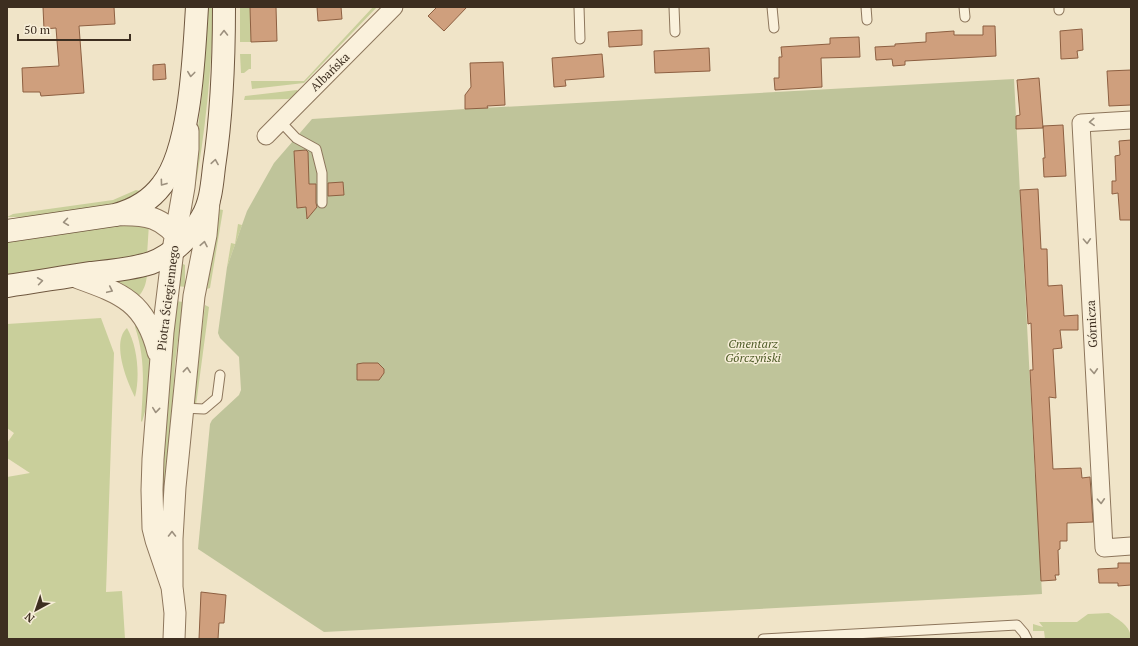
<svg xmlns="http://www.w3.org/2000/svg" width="1138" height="646" viewBox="0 0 1138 646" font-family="'PT Serif',serif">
	<rect width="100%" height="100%" fill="#f0e4c8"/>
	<path fill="#c9cf9b" d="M208,7H214C211,69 206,132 194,193L190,192L202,94Z
		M240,7H250L251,42H240Z
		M373,7H377L304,83L252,89L251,81H304Z
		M240,54H251V69H249L244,73H241Z
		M297,90L300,95L288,99L244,100L245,96Z
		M136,190L144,192L120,205L29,217H7L13,214L113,200Z
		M218,209L223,210L210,288L207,289Z
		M149,224L147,255L7,277V239L96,226Z
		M238,224L242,225L227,267L231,243L235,244Z
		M183,264L185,265V287L178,286L181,265Z
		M147,275C146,284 144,291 137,298L111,282Z
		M176,301L183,302L175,363L165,523L160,522V479Z
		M205,305L209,307L196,405L193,402V399Z
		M101,318L114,353L106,592L122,591L125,639H7V477L30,473L7,458V443L14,433L7,428V324Z
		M138,320C141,331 146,342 149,353C154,372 148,404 142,422L141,421C143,387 146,360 135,327Z
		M127,328C138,347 140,377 135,397C127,382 111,342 127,328Z
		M1109,613C1119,620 1131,626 1131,639H1045L1044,631H1033V624L1043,627L1039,622H1077L1088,614Z"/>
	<path fill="#bfc49a" d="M1014,79L1035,476L1036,480L1042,594L324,632L198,549L210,424L212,420L239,395L241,390L239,357L220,338L218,333L227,267L247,211L274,163L312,119L465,109Z"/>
	<path fill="#cf9f7d" stroke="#8d5f41" d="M43,7H114L115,24L79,26L84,93L41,96L40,92H23L22,68L59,66L56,28L44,29Z
		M250,7H276L277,41L251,42Z
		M317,7H341L342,19L318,21Z
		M437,7H467L444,31L428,16Z
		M983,26H995L996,56L905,61V65L893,66L892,59L876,60L875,47L895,46V44L926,42V33L954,31V35H983Z
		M1082,29L1083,50L1077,51L1078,58L1061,59L1060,31Z
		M642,30V45L609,47L608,32Z
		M859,37L860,57L821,58L822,87L775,90L774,78H779V57H782L781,47L830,44V38Z
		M709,48L710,71L655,73L654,51Z
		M602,54L604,77L565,80L566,86L554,87L552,58Z
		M503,62L505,105L487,106L488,108L465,109V95L471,87L470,63Z
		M165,64L166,79L153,80V65Z
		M1131,70V105L1109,106L1107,71Z
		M1039,78L1043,128L1016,129V116L1020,115L1017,80Z
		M1063,125L1066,176L1044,177L1043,158H1045L1043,126Z
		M1131,140V220H1120L1118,193L1112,194V181H1116L1115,156L1120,155L1119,141Z
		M306,150L308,152L309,184H316V203L317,207L307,219L306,207L297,208L294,151Z
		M343,182L344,195L328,196V183Z
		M1038,189L1041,249H1047L1048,286L1062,285L1064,316L1078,315V330H1060L1062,348L1053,349L1056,398L1049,397L1053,469L1081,468L1082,478L1090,477L1093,522L1067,523V541H1060V549L1058,550L1059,575H1055L1056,580L1041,581L1030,370H1033L1031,323L1028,324L1020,190Z
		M363,363H378L384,369V373L379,380H357V364Z
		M1118,563H1131V585L1118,586V583H1099L1098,569L1118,568Z
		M201,592L226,595L224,623H219L218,639H199Z"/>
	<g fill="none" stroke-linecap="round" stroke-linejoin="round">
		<defs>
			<path id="service" d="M579,7L580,39
				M674,7L675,32
				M772,7L774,28
				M866,7L867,20
				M964,7L965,17
				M1059,7V10
				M280,121L296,138L316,149L322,173V203
				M182,408L204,409L217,398L220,375
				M763,639L1017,625L1024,633L1027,639"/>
			<path id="minor" d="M1131,120L1081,123L1104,548L1131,546
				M266,136L394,7"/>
			<path id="tertiary" d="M116,215C146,214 163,216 182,243
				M73,276C120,293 145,300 158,352
				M172,587L156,540L153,528L152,490L153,459L163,332L173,250L184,187L188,149V131
				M174,639L175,613L172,587V539L175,487L194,296L206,235L209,202"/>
			<path id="secondary" d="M7,231L115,215C134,210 150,201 162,185C191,149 194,53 197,7
				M7,286C35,282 63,277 91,273C111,271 132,269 151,263C172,255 191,237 202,217C211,202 212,184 214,167C222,114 224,61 224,7"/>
		</defs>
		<use href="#service" stroke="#8d765c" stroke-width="11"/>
		<use href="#minor" stroke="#8d765c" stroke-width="19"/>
		<use href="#tertiary" stroke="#8d765c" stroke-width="23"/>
		<use href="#secondary" stroke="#6f573f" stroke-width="24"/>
		<use href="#service" stroke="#faf1dc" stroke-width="9"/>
		<use href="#minor" stroke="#faf1dc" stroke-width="17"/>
		<use href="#tertiary" stroke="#faf1dc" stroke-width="21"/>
		<use href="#secondary" stroke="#faf1dc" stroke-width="22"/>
	</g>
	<defs><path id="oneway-chevron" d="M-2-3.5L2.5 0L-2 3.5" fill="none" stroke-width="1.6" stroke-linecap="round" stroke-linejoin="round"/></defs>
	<g stroke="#9c907e">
		<use href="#oneway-chevron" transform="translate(224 33) rotate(-90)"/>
		<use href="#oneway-chevron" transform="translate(191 74) rotate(97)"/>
		<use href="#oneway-chevron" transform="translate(1092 122) rotate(177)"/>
		<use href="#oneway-chevron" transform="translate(215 162) rotate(-81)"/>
		<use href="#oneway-chevron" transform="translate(163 183) rotate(126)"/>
		<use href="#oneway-chevron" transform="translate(66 222) rotate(172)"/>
		<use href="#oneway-chevron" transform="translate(1087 241) rotate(87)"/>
		<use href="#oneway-chevron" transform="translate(204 244) rotate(-79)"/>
		<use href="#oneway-chevron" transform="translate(40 281) rotate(-8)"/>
		<use href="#oneway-chevron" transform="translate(110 290) rotate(25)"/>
		<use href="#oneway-chevron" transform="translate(187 370) rotate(-84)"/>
		<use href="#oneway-chevron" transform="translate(1094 371) rotate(87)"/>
		<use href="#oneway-chevron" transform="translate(156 410) rotate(96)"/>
		<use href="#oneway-chevron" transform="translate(1101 501) rotate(87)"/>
		<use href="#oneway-chevron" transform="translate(172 534) rotate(-90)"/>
	</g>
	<g text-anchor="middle" stroke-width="3" stroke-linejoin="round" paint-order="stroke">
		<g font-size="12" fill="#3d2e20" stroke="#f7eed8">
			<text transform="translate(330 72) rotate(-44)" y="4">Albańska</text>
			<text transform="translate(168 298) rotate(-83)" y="4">Piotra Ściegiennego</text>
			<text transform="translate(1092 324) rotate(-93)" y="4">Górnicza</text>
		</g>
		<g font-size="12" font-style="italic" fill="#4d5a26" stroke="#f7eed8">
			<text x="753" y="348">Cmentarz<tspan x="753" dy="14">Górczyński</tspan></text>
		</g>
	</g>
	<rect width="1138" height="646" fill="none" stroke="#3d2e20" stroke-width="16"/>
	<g transform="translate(36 610) rotate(220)" stroke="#f7eed8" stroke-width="3" paint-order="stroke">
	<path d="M0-3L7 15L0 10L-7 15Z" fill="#3d2e20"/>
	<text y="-6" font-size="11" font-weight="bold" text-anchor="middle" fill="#3d2e20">N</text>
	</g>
	<path d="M18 34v6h112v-6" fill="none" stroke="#3d2e20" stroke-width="2"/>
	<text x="24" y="34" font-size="12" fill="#3d2e20" stroke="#f7eed8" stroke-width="3" paint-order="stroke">50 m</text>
</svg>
